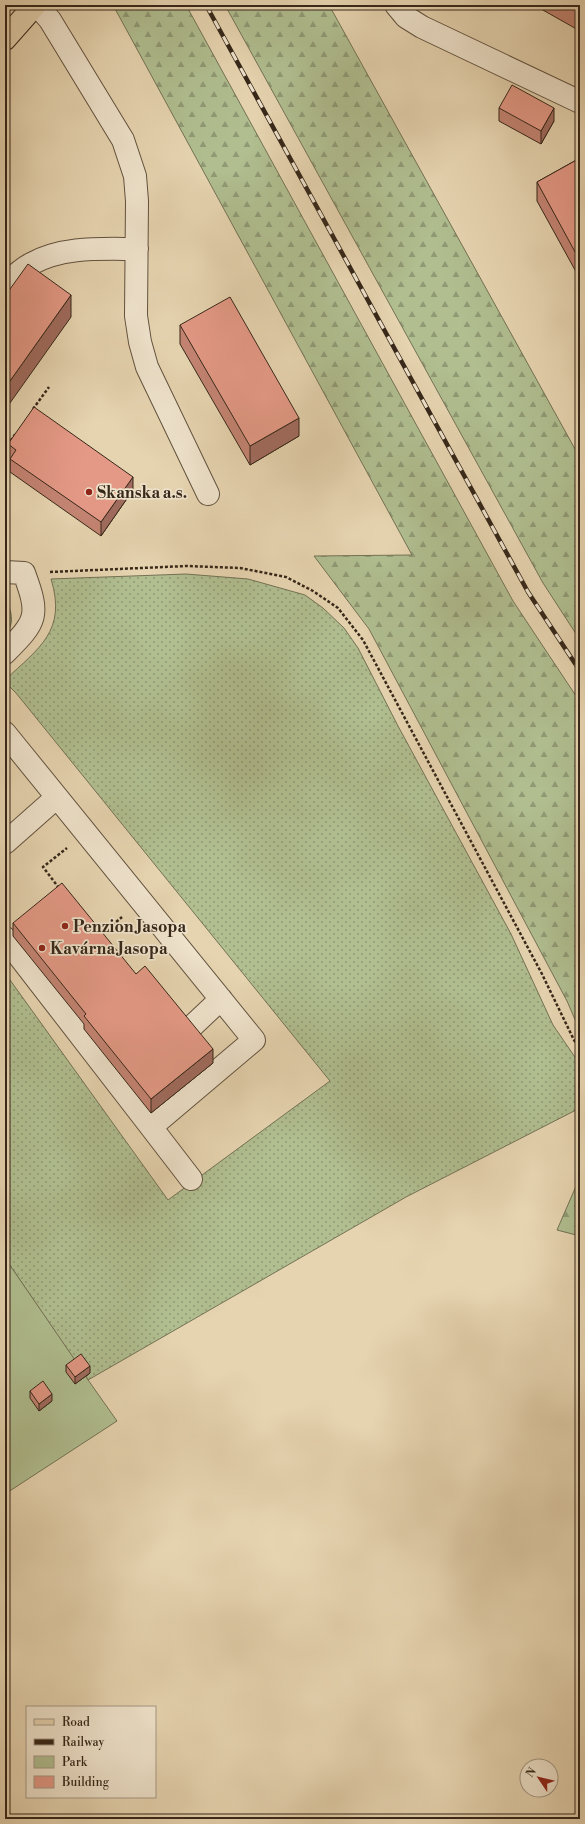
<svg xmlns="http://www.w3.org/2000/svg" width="585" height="1824" viewBox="0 0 585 1824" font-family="'Libre Bodoni',serif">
	<defs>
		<pattern id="grass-dots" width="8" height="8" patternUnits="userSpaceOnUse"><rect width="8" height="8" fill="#b0be90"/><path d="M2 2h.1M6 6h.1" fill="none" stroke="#909a75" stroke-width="1.8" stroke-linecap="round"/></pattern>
		<pattern id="forest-firs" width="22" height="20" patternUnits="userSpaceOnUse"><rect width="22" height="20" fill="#b0be90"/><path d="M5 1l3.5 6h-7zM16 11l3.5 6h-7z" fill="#909a75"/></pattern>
	</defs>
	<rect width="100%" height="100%" fill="#e6d4b0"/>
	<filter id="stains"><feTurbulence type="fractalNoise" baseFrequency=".005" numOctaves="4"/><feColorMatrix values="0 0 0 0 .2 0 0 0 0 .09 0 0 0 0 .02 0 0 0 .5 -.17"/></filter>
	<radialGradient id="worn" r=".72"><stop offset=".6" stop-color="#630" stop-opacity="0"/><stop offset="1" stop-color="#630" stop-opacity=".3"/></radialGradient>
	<path fill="url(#grass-dots)" stroke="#737254" d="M186,574L248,579L305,595L323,608L344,628L358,648L398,726L511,934L553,1025L579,1063L580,1108L406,1197L88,1380L86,1376L89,1374L77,1364L5,1258V973L168,1200L330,1081L16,693L5,682V680C39,648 67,631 51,579Z
		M5,597C11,611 16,622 5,635Z"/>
	<path fill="url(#forest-firs)" stroke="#737254" d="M113,5H186L513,601L580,702V1031L567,1001L369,629L314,556L412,555Z
		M225,5H329L580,458V640L543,583Z
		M580,1177V1236L557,1230Z"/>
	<path fill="#b0be90" stroke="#737254" d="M5,1258L77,1363L81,1361L90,1373L86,1377L117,1421L5,1494Z"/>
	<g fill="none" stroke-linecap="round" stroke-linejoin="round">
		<defs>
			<path id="minor" d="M37,5L50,20L123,140L135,176L137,201L136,316L140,342L147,367L208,494
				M396,5L406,17L422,27L580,102
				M5,285C13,277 21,269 31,264C63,246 102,249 137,249
				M5,572L24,573C40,616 37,621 5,653
				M5,733L254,1040L151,1127L191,1179
				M5,843L57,797
				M5,938L151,1127
				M187,1031L221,999"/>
			<path id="major" d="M5,39L35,5"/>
		</defs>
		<use href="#minor" stroke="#62523f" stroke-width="24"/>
		<use href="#major" stroke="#362719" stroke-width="24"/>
		<path stroke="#362719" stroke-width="2.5" stroke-dasharray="3 2" stroke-linecap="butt" d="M33,409L49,387
			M5,449L16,433
			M50,572L187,566L240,568L286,577L313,591L338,608L363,640L542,974L574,1040L580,1049
			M59,888L43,867L67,848
			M101,935L122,917"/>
		<use href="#minor" stroke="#efe3cc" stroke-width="22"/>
		<use href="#major" stroke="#e6d4b0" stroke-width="22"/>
		<defs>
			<path id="rail" d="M206,5L528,592L580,671"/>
		</defs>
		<use href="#rail" stroke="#362719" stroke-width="4.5"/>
		<use href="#rail" stroke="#efe3cc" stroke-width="3" stroke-dasharray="9" stroke-linecap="butt"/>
	</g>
	<path fill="#c48473" stroke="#362719" d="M534,5H580V31Z
		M499,108L554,121L541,144L499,121Z
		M580,158V279L537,201V182Z
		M180,325L299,436L250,465L180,344Z
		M8,444L133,490L101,536L10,472V459L8,458Z
		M13,923L136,974L213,1063L151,1113L84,1029V1024L13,936Z
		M66,1365L90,1373L75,1384L66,1372Z
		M30,1391L52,1401L39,1411L30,1398Z"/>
	<path fill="#a06b5e" stroke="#362719" d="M554,108V121L541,144V131Z
		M71,295V317L5,410V388Z
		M299,418V436L250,465V446Z
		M133,477V490L101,536V522Z
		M213,1049V1063L151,1113V1099Z
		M90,1366V1373L75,1384V1377Z
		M52,1394V1401L39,1411V1404Z"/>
	<path fill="#e49986" stroke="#362719" d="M567,5H580V12Z
		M512,85L554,108L541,131L499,108Z
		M580,158V261L537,182Z
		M28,264L71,295L5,388V296Z
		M230,297L299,418L250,446L180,325Z
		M34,407L133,477L101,522L10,459L16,450L8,444Z
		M62,883L136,974L145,966L213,1049L151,1099L84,1016L86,1014L13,923Z
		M81,1354L90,1366L75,1377L66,1365Z
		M43,1381L52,1394L39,1404L30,1391Z"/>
	<g fill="#8f2418" stroke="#efe3cc" stroke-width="1.5">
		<circle cx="89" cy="492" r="4"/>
		<circle cx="65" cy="926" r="4"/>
		<circle cx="42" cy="948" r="4"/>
	</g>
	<g text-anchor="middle" stroke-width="3.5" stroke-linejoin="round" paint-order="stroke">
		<g font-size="16" font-weight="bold" fill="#362719" stroke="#efe3cc" text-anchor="start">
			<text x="97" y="498">Skanska a.s.</text>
			<text x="73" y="932">Penzion Jasopa</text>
			<text x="50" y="954">Kavárna Jasopa</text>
		</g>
	</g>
	<rect width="585" height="1824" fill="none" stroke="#e6d4b0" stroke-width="20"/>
	<rect x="6" y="6" width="573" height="1812" fill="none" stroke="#362719" stroke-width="2"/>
	<rect x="10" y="10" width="565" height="1804" fill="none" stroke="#362719"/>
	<rect x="26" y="1706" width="130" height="92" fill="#efe3cc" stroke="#a59884"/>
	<rect x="34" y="1719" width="20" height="6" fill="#e6d4b0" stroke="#a59884"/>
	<text x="62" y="1726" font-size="12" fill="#362719">Road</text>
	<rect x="34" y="1739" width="20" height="6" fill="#362719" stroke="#a59884"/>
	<text x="62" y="1746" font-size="12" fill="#362719">Railway</text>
	<rect x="34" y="1756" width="20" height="12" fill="#b0be90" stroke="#a59884"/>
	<text x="62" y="1766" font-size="12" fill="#362719">Park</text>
	<rect x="34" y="1776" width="20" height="12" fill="#e49986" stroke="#a59884"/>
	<text x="62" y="1786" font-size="12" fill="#362719">Building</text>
	<g transform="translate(539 1778) rotate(305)"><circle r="19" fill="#efe3cc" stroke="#a59884"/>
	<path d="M0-3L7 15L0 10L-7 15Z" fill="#8f2418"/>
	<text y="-6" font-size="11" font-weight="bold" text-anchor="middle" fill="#362719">N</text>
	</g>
	<rect width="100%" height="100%" filter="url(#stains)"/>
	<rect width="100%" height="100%" fill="url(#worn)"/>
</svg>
